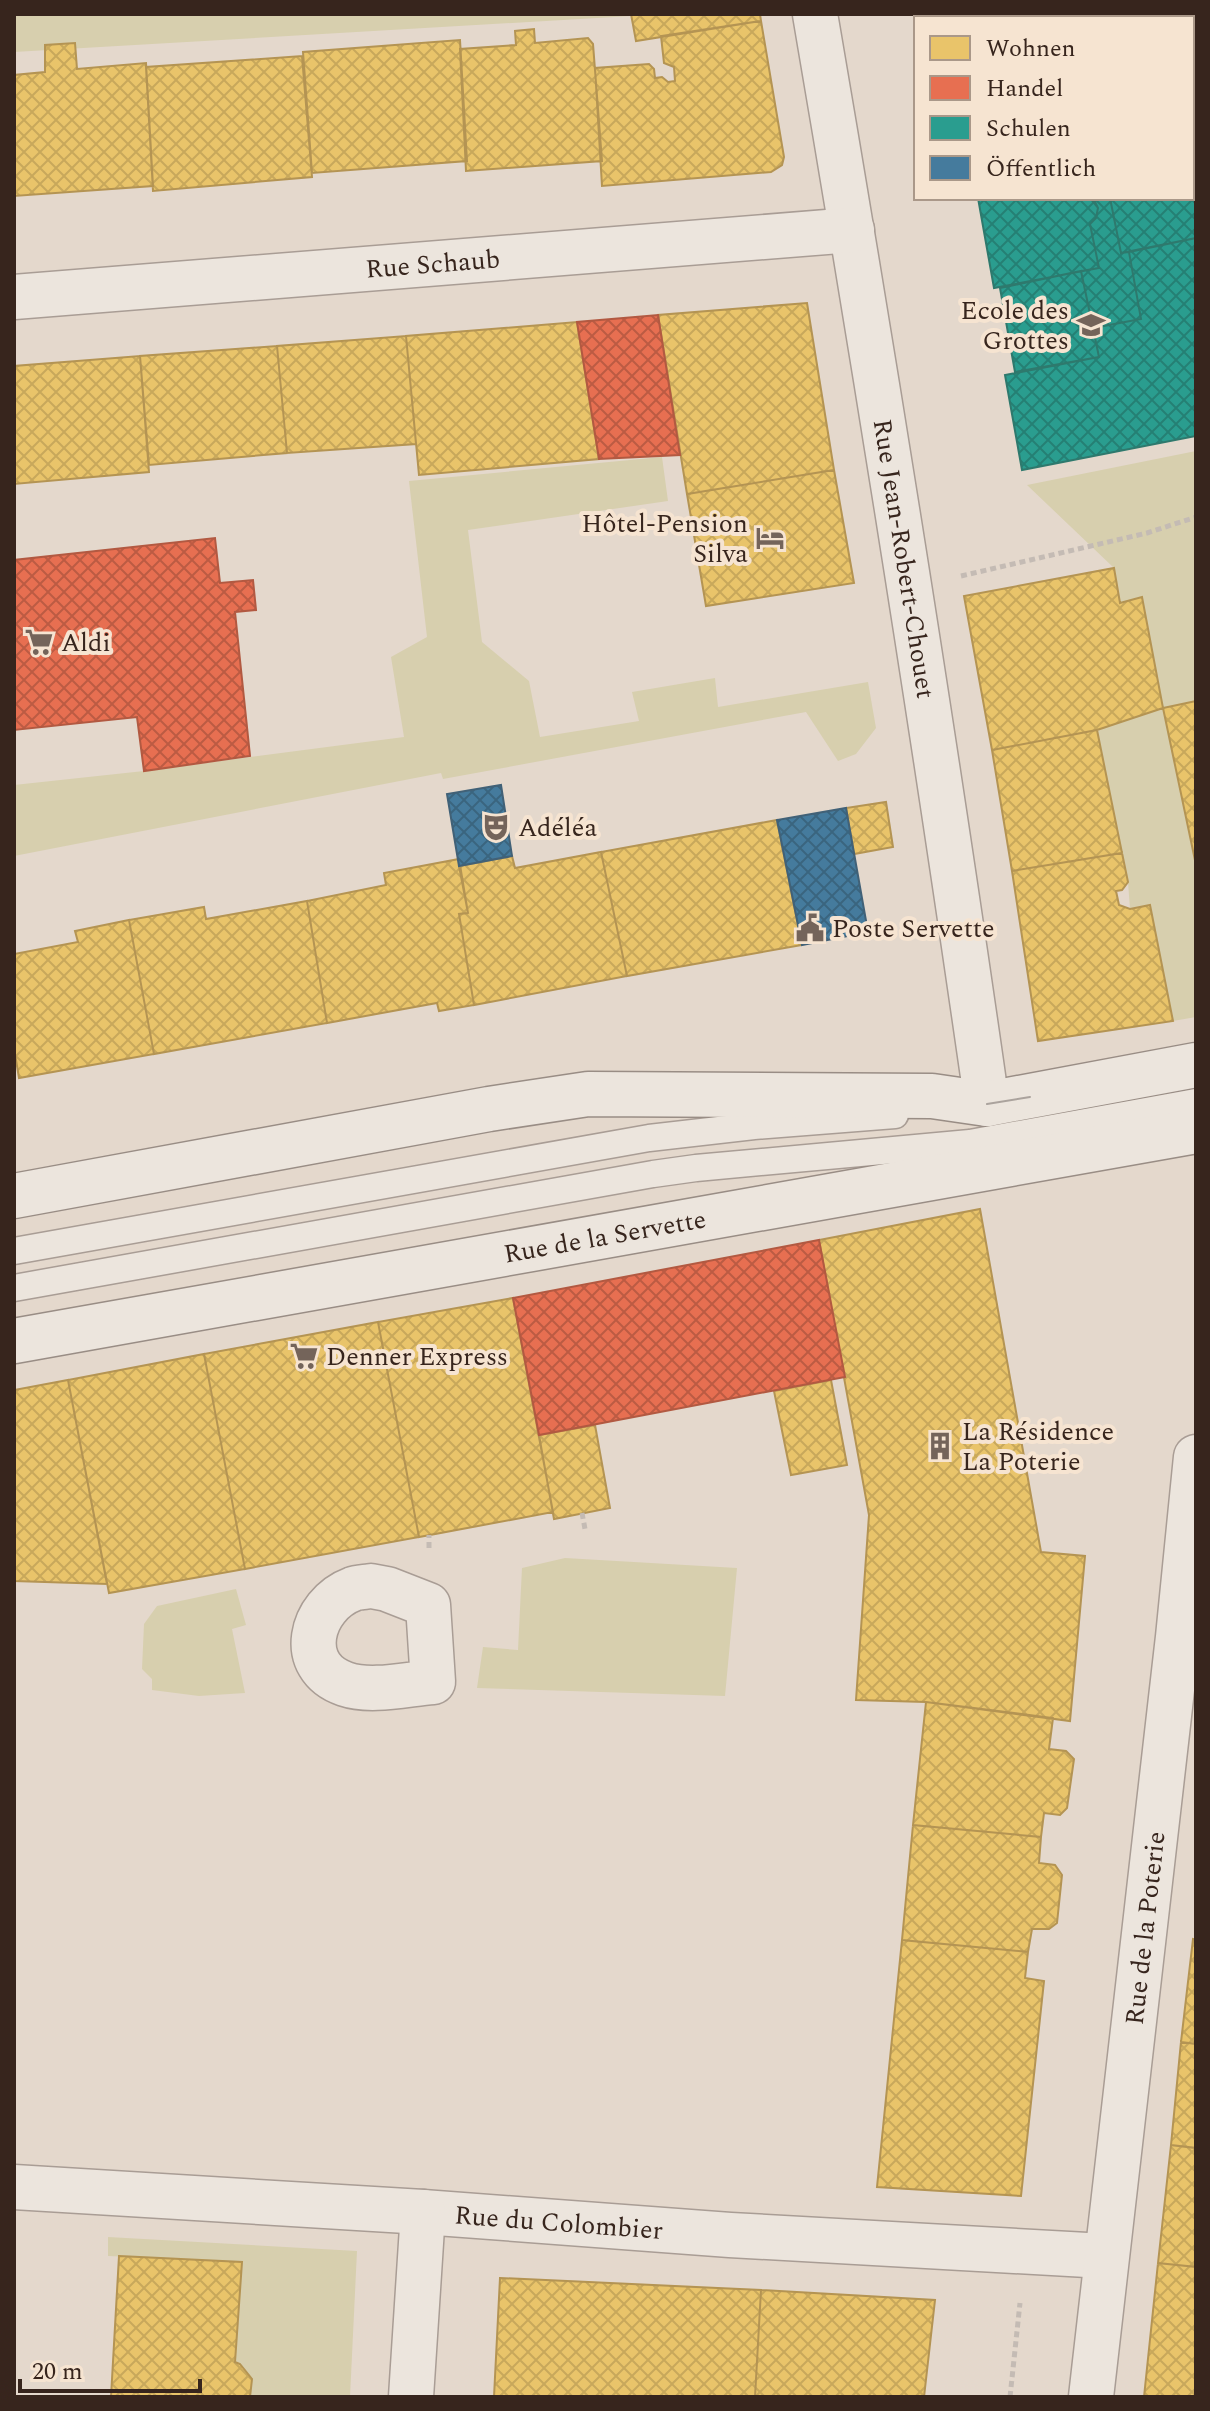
<svg xmlns="http://www.w3.org/2000/svg" width="1210" height="2411" viewBox="0 0 1210 2411" font-family="Spectral,serif">
	<defs>
		<pattern id="homes-cross-hatch" width="8" height="8" patternUnits="userSpaceOnUse" patternTransform="scale(2)"><rect width="8" height="8" fill="#e9c46a"/><path d="M0 0l8 8M0 8l8-8" fill="none" stroke="#c8a85b"/></pattern>
		<pattern id="shops-cross-hatch" width="8" height="8" patternUnits="userSpaceOnUse" patternTransform="scale(2)"><rect width="8" height="8" fill="#e76f51"/><path d="M0 0l8 8M0 8l8-8" fill="none" stroke="#bc5b43"/></pattern>
		<pattern id="schools-cross-hatch" width="8" height="8" patternUnits="userSpaceOnUse" patternTransform="scale(2)"><rect width="8" height="8" fill="#2a9d8f"/><path d="M0 0l8 8M0 8l8-8" fill="none" stroke="#258074"/></pattern>
		<pattern id="public-cross-hatch" width="8" height="8" patternUnits="userSpaceOnUse" patternTransform="scale(2)"><rect width="8" height="8" fill="#457b9d"/><path d="M0 0l8 8M0 8l8-8" fill="none" stroke="#3a657f"/></pattern>
	</defs>
	<rect width="100%" height="100%" fill="#e4d8cc"/>
	<path fill="#d7cfae" d="M14,14H631V16L14,52Z
		M1196,451V1017L1173,1021L1150,906L1130,909L1128,882L1097,730L1163,708L1142,598L1120,603L1114,568L1027,485Z
		M662,457L668,501L468,530L482,642L529,681L540,737L639,721L632,692L715,678L718,707L868,682L876,728L856,754L838,761L806,712L443,779L441,773L14,856V785L144,771L404,737L391,657L427,637L409,481Z
		M565,1558L737,1568L725,1696L477,1688L483,1647L518,1650L522,1568Z
		M236,1589L246,1625L232,1629L245,1693L199,1696L152,1690V1679L142,1669L144,1624L157,1606Z
		M108,2237L357,2251L350,2397H232L241,2262L108,2256Z"/>
	<path fill="url(#homes-cross-hatch)" stroke="#b49453" stroke-width="2" d="M631,14H760L761,21L636,41Z
		M761,21L784,157L782,165L771,172L602,186L595,68L649,64L654,69L655,78L662,77L668,82L675,81L674,67L664,63L661,36Z
		M534,29L535,43L588,38L593,44L602,161L466,171L460,49L516,45L515,31Z
		M460,40L467,161L312,173L303,52Z
		M75,43L77,69L146,63L153,186L14,196V75L45,72V45Z
		M302,56L312,177L153,191L146,67Z
		M807,303L834,470L687,494L658,315Z
		M577,322L599,459L419,475L406,336Z
		M406,336L416,444L287,453L277,346Z
		M277,346L287,453L149,465L140,356Z
		M140,356L149,472L14,484V366Z
		M834,470L854,583L706,606L687,494Z
		M1114,568L1120,603L1142,597L1163,708L1097,730L992,750L964,596Z
		M1196,701V865L1163,708Z
		M1097,730L1122,853L1012,871L992,750Z
		M886,802L893,847L854,854L846,808Z
		M777,820L802,945L627,976L601,852Z
		M601,852L627,976L474,1005L459,914L468,913L459,866L512,856L515,868Z
		M1122,853L1128,882L1122,890L1116,891L1119,905L1130,909L1150,905L1173,1021L1038,1041L1012,871Z
		M459,859L468,913L459,914L474,1005L439,1011L437,1003L327,1023L307,901L386,885L384,873Z
		M307,901L327,1023L154,1054L129,920L204,907L206,919Z
		M129,920L154,1054L19,1078L14,1048V954L78,942L75,931Z
		M980,1209L1041,1552L1085,1556L1070,1721L926,1702L856,1700L869,1515L819,1240Z
		M513,1298L553,1512L419,1537L378,1322Z
		M378,1322L419,1537L245,1569L204,1354Z
		M204,1354L245,1569L109,1593L68,1380Z
		M68,1380L107,1584L14,1581V1390Z
		M831,1380L847,1465L791,1475L774,1391Z
		M595,1425L610,1508L554,1519L539,1435Z
		M926,1702L1053,1718L1049,1749L1066,1751L1074,1759L1067,1808L1060,1815L1044,1813L1041,1837L913,1825Z
		M913,1825L1041,1837L1039,1863L1055,1865L1062,1875L1057,1923L1049,1929H1032L1028,1952L902,1940Z
		M1193,1939L1196,1940V2044L1181,2042Z
		M902,1940L1028,1952L1025,1978L1044,1981L1021,2196L877,2187Z
		M1181,2042L1196,2044V2148L1171,2145Z
		M1171,2145L1196,2148V2267L1158,2263Z
		M119,2256L242,2262L235,2362L240,2364L252,2379L250,2397H111Z
		M1158,2263L1196,2267V2397H1144Z
		M500,2278L761,2290L755,2397H494Z
		M761,2290L935,2300L924,2397H755Z"/>
	<path fill="url(#shops-cross-hatch)" stroke="#b25941" stroke-width="2" d="M658,315L680,455L599,459L577,322Z
		M215,538L220,583L253,580L256,610L235,612L250,756L144,771L137,717L14,730V560Z
		M819,1240L845,1377L539,1435L513,1298Z"/>
	<path fill="url(#schools-cross-hatch)" stroke="#2e796d" stroke-width="2" d="M955,14H1138L1139,18H955Z
		M1196,26V110H1192V27Z
		M1192,110H1196V238L1121,253L1110,198H1192Z
		M978,198L1094,200L1098,208L1096,218L1090,224L1099,268L994,288Z
		M1090,198H1110L1121,253L1129,252L1141,319L1093,328L1081,271L1099,268L1090,224L1096,218L1098,208Z
		M1196,238V436L1022,470L1005,375L1099,357L1093,328L1141,319L1129,252Z
		M1081,271L1099,357L1015,372L1000,288Z"/>
	<path fill="url(#public-cross-hatch)" stroke="#416177" stroke-width="2" d="M501,785L512,856L459,866L447,794Z
		M846,808L868,932L802,945L777,820Z"/>
	<g fill="none" stroke-linecap="round" stroke-linejoin="round">
		<defs>
			<path id="service" d="M14,1251L649,1138L754,1126L895,1115
				M14,1288L653,1174L696,1168L970,1143L1196,1102"/>
			<g id="minor">
				<path id="s1" d="M815,14C877,376 935,740 987,1104"/>
				<path id="s2" d="M14,297L852,230"/>
				<path d="M371,1586L387,1589L428,1605L433,1682C407,1684 371,1693 345,1684C295,1667 310,1605 353,1589C358,1587 366,1587 371,1586Z"/>
				<path id="s3" d="M14,2187L423,2212L730,2235L1105,2256"/>
				<path d="M411,2397L423,2212"/>
				<path id="s4" d="M1091,2397L1178,1637L1196,1457"/>
			</g>
			<g id="secondary">
				<path d="M14,1196L489,1109L588,1094L932,1096L987,1104L1196,1065"/>
				<path id="s5" d="M14,1341L1196,1131"/>
			</g>
		</defs>
		<use href="#service" stroke="#a99d95" stroke-width="29"/>
		<use href="#minor" stroke="#a99d95" stroke-width="47"/>
		<use href="#secondary" stroke="#998d85" stroke-width="47"/>
		<path stroke="#c4bbb4" stroke-width="5" stroke-dasharray="6 4" stroke-linecap="butt" d="M961,576L1147,533L1196,517
			M582,1513L585,1529
			M429,1548V1535
			M1010,2397L1020,2303"/>
		<use href="#service" stroke="#ece5dd" stroke-width="26"/>
		<use href="#minor" stroke="#ece5dd" stroke-width="44"/>
		<use href="#secondary" stroke="#ece5dd" stroke-width="44"/>
		<path stroke="#aba39d" stroke-width="2" d="M987,1104L1030,1097"/>
	</g>
	<defs>
		<symbol id="school-bare" viewBox="-9 -9 18 18"><path d="M0-5L7-2L0 1L-7-2ZM-4 1L0 2.5L4 1V4Q0 6-4 4Z" fill="#74645a" stroke="#f6e4d1" stroke-width="2.5" paint-order="stroke"/></symbol>
		<symbol id="hotel-bare" viewBox="-9 -9 18 18"><path d="M-6-4.5h1.5V1H6V5H4.5V3h-9V5H-6ZM-4 0a1.8 1.8 0 1 1 3.6 0ZM.5 0V-2.5h3Q6-2.5 6 0Z" fill="#74645a" stroke="#f6e4d1" stroke-width="2.5" paint-order="stroke"/></symbol>
		<symbol id="supermarket-bare" viewBox="-9 -9 18 18"><path d="M-6-5.5h2.5l.6 2H6L4.5 2H-2.5L-4.4-4H-6ZM-1.5 3.2a1.3 1.3 0 1 0 .1 0ZM3 3.2a1.3 1.3 0 1 0 .1 0Z" fill="#74645a" stroke="#f6e4d1" stroke-width="2.5" paint-order="stroke"/></symbol>
		<symbol id="theatre-bare" viewBox="-9 -9 18 18"><path d="M-5-5.5Q0-4 5-5.5V0Q5 5 0 6Q-5 5-5 0ZM-3.3-2.5H-1v1.5H-3.3ZM1-2.5H3.3v1.5H1ZM-2.8 1Q0 5.5 2.8 1Z" fill="#74645a" stroke="#f6e4d1" stroke-width="2.5" paint-order="stroke"/></symbol>
		<symbol id="civic-bare" viewBox="-9 -9 18 18"><path d="M-.6-6.5H3V-4.5H.6V-3L4-1V1h2V6H-6V1h2V-1L-.6-3ZM-1.2 2.5V6h2.4V2.5Z" fill="#74645a" stroke="#f6e4d1" stroke-width="2.5" paint-order="stroke"/></symbol>
		<symbol id="building-bare" viewBox="-9 -9 18 18"><path d="M-4-6H4V6H1V3H-1V6H-4ZM-2.5-4.3h1.7v1.8h-1.7ZM.8-4.3h1.7v1.8H.8ZM-2.5-1h1.7V.8h-1.7ZM.8-1h1.7V.8H.8Z" fill="#74645a" stroke="#f6e4d1" stroke-width="2.5" paint-order="stroke"/></symbol>
	</defs>
	<g fill-rule="evenodd">
		<use href="#school-bare" x="1071" y="305" width="40" height="40"/>
		<use href="#hotel-bare" x="750" y="518" width="40" height="40"/>
		<use href="#supermarket-bare" x="19" y="622" width="40" height="40"/>
		<use href="#theatre-bare" x="476" y="807" width="40" height="40"/>
		<use href="#civic-bare" x="790" y="908" width="40" height="40"/>
		<use href="#supermarket-bare" x="284" y="1336" width="40" height="40"/>
		<use href="#building-bare" x="920" y="1426" width="40" height="40"/>
	</g>
	<g text-anchor="middle" stroke-width="8" stroke-linejoin="round" paint-order="stroke">
		<g font-size="26" fill="#37251d" stroke="#f6e4d1">
			<text dy="9" stroke="none"><textPath href="#s2" startOffset="420">Rue Schaub</textPath></text>
			<text dy="9" stroke="none"><textPath href="#s1" startOffset="552">Rue Jean-Robert-Chouet</textPath></text>
			<text dy="9" stroke="none"><textPath href="#s5" startOffset="600">Rue de la Servette</textPath></text>
			<text dy="9" stroke="none"><textPath href="#s4" startOffset="472">Rue de la Poterie</textPath></text>
			<text dy="9" stroke="none"><textPath href="#s3" startOffset="546">Rue du Colombier</textPath></text>
		</g>
		<g font-size="26" fill="#37251d" stroke="#f6e4d1" text-anchor="start">
			<text x="1069" y="319" text-anchor="end">Ecole des<tspan x="1069" dy="30">Grottes</tspan></text>
			<text x="748" y="532" text-anchor="end">Hôtel-Pension<tspan x="748" dy="30">Silva</tspan></text>
			<text x="61" y="651">Aldi</text>
			<text x="518" y="836">Adéléa</text>
			<text x="832" y="937">Poste Servette</text>
			<text x="326" y="1365">Denner Express</text>
			<text x="962" y="1440">La Résidence<tspan x="962" dy="30">La Poterie</tspan></text>
		</g>
	</g>
	<rect width="1210" height="2411" fill="none" stroke="#37251d" stroke-width="32"/>
	<rect x="914" y="16" width="280" height="184" fill="#f6e4d1" stroke="#aa9889" stroke-width="2"/>
	<rect x="930" y="36" width="40" height="24" fill="#e9c46a" stroke="#aa9889" stroke-width="2"/>
	<text x="986" y="56" font-size="24" fill="#37251d">Wohnen</text>
	<rect x="930" y="76" width="40" height="24" fill="#e76f51" stroke="#aa9889" stroke-width="2"/>
	<text x="986" y="96" font-size="24" fill="#37251d">Handel</text>
	<rect x="930" y="116" width="40" height="24" fill="#2a9d8f" stroke="#aa9889" stroke-width="2"/>
	<text x="986" y="136" font-size="24" fill="#37251d">Schulen</text>
	<rect x="930" y="156" width="40" height="24" fill="#457b9d" stroke="#aa9889" stroke-width="2"/>
	<text x="986" y="176" font-size="24" fill="#37251d">Öffentlich</text>
	<path d="M20 2379v12h180v-12" fill="none" stroke="#37251d" stroke-width="4"/>
	<text x="32" y="2379" font-size="24" fill="#37251d" stroke="#f6e4d1" stroke-width="6" paint-order="stroke">20 m</text>
</svg>
